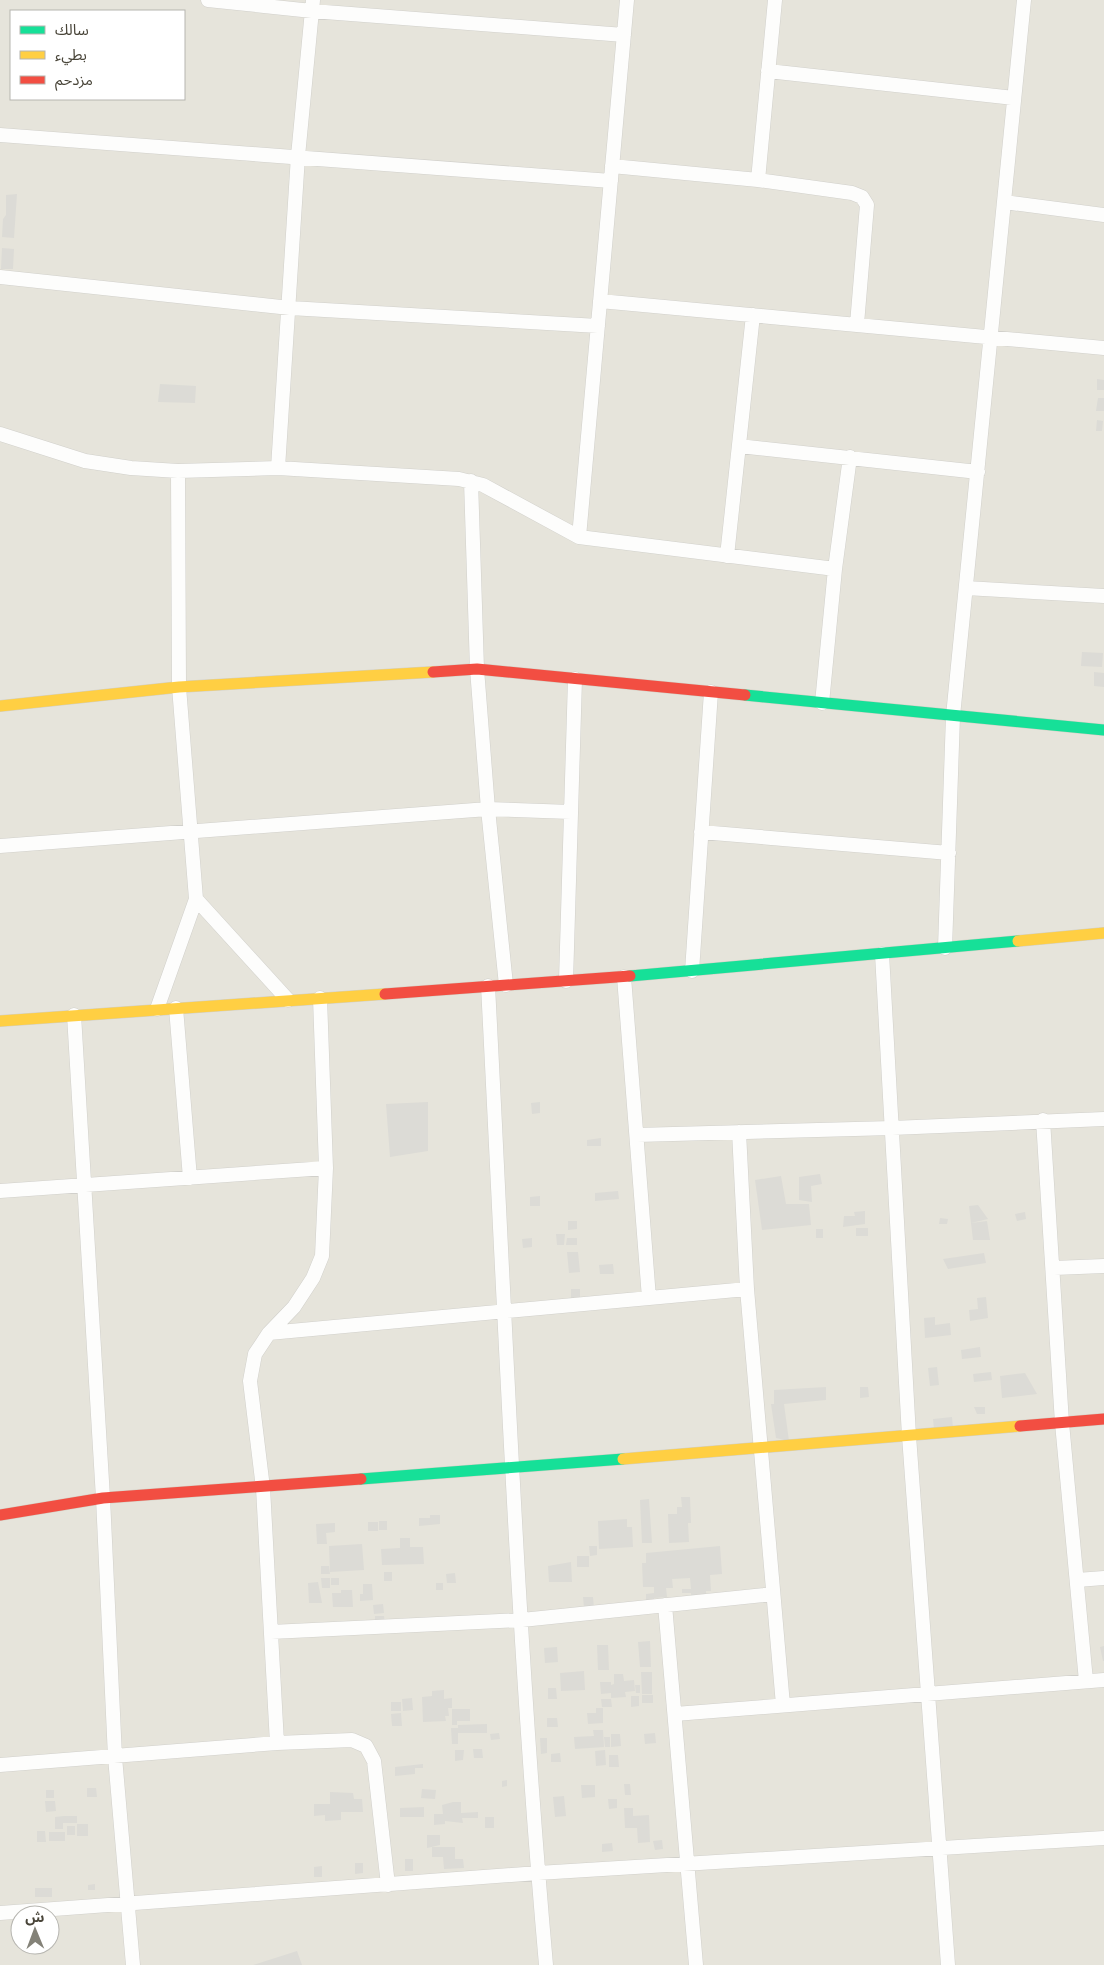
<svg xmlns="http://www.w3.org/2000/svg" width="1104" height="1965" viewBox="0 0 1104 1965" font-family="'Archivo Narrow','Noto Sans Arabic',sans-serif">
	<rect width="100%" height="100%" fill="#f3f2ed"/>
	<path fill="#e6e4db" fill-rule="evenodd" d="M0,0H1104V1965H0ZM11,11H184V99H11ZM20,1915H50V1945H20Z"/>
	<path fill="#dcdbd6" d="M17,194L14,238L2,237L3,219L6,215V195Z
		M2,248L14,249L13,269H1Z
		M1097,379L1104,380V390H1097Z
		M160,384L196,386L195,403L158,402Z
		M1098,398H1104V411H1096Z
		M1097,420L1103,421L1102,431H1096Z
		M1082,652L1103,653L1102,667L1081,666Z
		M1094,672L1104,673V687L1094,686Z
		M428,1102V1151L390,1157L386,1104Z
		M540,1102V1113L532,1114L531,1103Z
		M601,1138V1146H587V1140Z
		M820,1174L822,1184L811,1186L812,1202L799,1200V1177Z
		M781,1176L786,1204H809L811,1225L762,1230L755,1180Z
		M618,1191L619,1199L595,1201V1193Z
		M540,1196V1206H530V1197Z
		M978,1205L988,1219L971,1223L987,1221L990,1240H973L969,1206Z
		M865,1211V1224L843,1227L844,1216H855L854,1212Z
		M1025,1212L1026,1219L1017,1221L1015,1214Z
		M940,1218L948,1219L947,1224H939Z
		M568,1221H577V1229L568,1230Z
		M856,1228H868V1236H856Z
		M816,1229H823V1238H816Z
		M556,1234H565L564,1245H557Z
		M532,1238V1247L523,1248L522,1239Z
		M567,1238H577V1245H566Z
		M567,1252H578L580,1272L569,1273Z
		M984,1253L986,1263L948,1269L943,1259Z
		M613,1264L614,1274H600L599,1265Z
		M571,1289H580V1298H571Z
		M986,1297L988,1318L970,1321L969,1310L978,1309L977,1298Z
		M935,1317V1325L950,1323L951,1335L925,1338L924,1318Z
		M980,1347L981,1357L962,1359L961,1350Z
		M937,1367L939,1385L930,1386L928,1368Z
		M991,1372L992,1380L974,1382L973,1374Z
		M1025,1373L1037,1394L1002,1398L1000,1376Z
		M826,1387V1400L784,1404L789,1441L776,1438L771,1404H774V1390Z
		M860,1387H868L869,1397L860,1398Z
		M974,1407H985V1414H977Z
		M952,1417L953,1428L934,1429L933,1419Z
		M681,1497H690L691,1523H688L689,1542L669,1543L668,1514H677V1507H682Z
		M649,1499L652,1543H642L640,1500Z
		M430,1515H440V1524L419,1526V1518H430Z
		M627,1519V1527H632L633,1547L599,1549L598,1521Z
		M379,1521H387V1530H379Z
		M368,1522H378V1531H368Z
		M335,1523V1532L326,1533L327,1544H317L316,1524Z
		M400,1538H410V1547H423L424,1564L382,1565L381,1549L400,1548Z
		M362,1544L364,1570L330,1572L329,1546Z
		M589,1546H597V1555L590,1556Z
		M720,1546L722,1574L710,1575L711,1591H706V1598L691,1599V1593H682V1589H691L690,1578L672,1579L673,1588H666L667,1597L654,1598V1602L646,1603V1594L654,1593V1587H643L642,1563H646V1553Z
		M577,1556H589V1567H577Z
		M571,1562L572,1582H549L548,1566Z
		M321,1566H329L330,1574H321Z
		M384,1572H392V1581H384Z
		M455,1573L456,1583H447L446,1574Z
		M321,1578H330V1588H322Z
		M331,1578H339V1585H331Z
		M318,1582L322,1603H309L308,1583Z
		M436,1583H443V1590H436Z
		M363,1584H372L373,1600L360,1601V1594H363Z
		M341,1590H352L353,1607H333L332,1593H341Z
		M583,1597H593L594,1608H584Z
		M383,1604L384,1613L374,1614L373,1605Z
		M375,1616H384L385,1625L375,1626Z
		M650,1641L651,1667H640L638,1642Z
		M597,1645H608L609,1670H598Z
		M1104,1646V1661H1103L1100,1647Z
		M557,1647L558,1662L545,1663L544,1648Z
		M584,1671L585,1690L561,1691L560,1673Z
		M641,1672H652V1694H642Z
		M614,1674H623L624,1681L634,1680L635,1691L625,1692L626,1697L611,1698V1693L601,1694L600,1682H611V1685L614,1684Z
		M635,1685H640V1693H636Z
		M548,1688H556L557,1699H548Z
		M444,1690V1699L452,1698V1708H448L449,1716H445L446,1721L423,1722L422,1697L432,1696V1691Z
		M642,1695H653V1703H642Z
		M631,1696H639V1706L631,1707Z
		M412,1698L413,1710L403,1711L402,1699Z
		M601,1699H611L612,1707H602Z
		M391,1702H401V1711H391Z
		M596,1708H603V1723L588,1724L587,1713H596Z
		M452,1709H470V1721H457V1725H452Z
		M401,1713L402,1726H392L391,1714Z
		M547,1718H557L558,1727H547Z
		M487,1724V1733H458V1744H452L451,1728H458V1725Z
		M593,1730H603L604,1747L575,1749L574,1737L594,1736Z
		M499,1733L500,1739L491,1740L490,1734Z
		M655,1733L656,1743L645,1744L644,1734Z
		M611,1734H620L621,1746L611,1747Z
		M604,1737H610V1747H605Z
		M540,1738H547V1753L541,1754Z
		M473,1749H482L483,1758H474Z
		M455,1750H464L463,1760L455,1761Z
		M605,1750L606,1765L596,1766L595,1751Z
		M560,1753L561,1762H551V1754Z
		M609,1755H618L619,1767H609Z
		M423,1764V1768H415V1774L395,1776V1767Z
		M507,1780V1786L502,1787V1781Z
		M624,1784H630L631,1795H625Z
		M581,1785H595V1797L582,1798Z
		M87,1788H96L97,1797H87Z
		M422,1789L436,1790L435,1799L421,1798Z
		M46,1790H54V1798H46Z
		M330,1792L353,1793L354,1799H362L363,1812H341V1820L325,1821V1815L314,1816V1804H330Z
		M564,1796L566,1816L555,1817L553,1797Z
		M608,1799H617V1808L609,1809Z
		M45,1801H55L56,1811L46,1812Z
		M453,1802H461V1813L478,1812V1818H462L463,1823L445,1821V1824L434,1825V1814H443L442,1805Z
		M424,1807V1817H400V1808Z
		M624,1808H633V1816L649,1815L650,1842L638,1843L637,1828H625Z
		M64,1816H77V1823H63V1829H55V1817Z
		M485,1817H494V1828H485Z
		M77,1824H88V1836H77Z
		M67,1826H75V1835H67Z
		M37,1831H45L46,1842H37Z
		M49,1832H65V1841H49Z
		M427,1835H440V1845L427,1848Z
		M662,1840L663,1849L655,1850L653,1841Z
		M612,1843L613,1851L602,1852V1844Z
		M432,1847H455V1859H463L464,1868L444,1869L443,1857H432Z
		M405,1859H413V1871H405Z
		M355,1863H363V1873L355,1874Z
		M322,1866V1877H314V1867Z
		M95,1884V1890H88V1885Z
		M35,1888H52V1897H35Z
		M297,1951L302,1965H253Z"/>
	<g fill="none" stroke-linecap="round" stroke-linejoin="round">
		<defs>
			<path id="street" d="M208,0L312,11L624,35
				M768,71L1014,98
				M0,135L611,181
				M612,166L758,180L852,193L862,197L867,205L857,324
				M758,180L775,0
				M1004,202L1104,215
				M0,277L290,308L598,326
				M600,301L1104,348
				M0,434L85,461L131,468L178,471L278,468L459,479L483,485L579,537L835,569
				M739,446L978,472
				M278,468L298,156L313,0
				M471,481L477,669L488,809L506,985
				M579,537L627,0
				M727,556L753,315
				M966,588L1104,596
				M822,703L835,569L850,457
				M701,832L949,853
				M0,846L488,809L571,812
				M196,899L288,1000
				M945,948L953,716L1024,0
				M882,954L909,1436L948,1965
				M692,971L711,692
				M624,977L649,1298
				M566,981L575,679
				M488,986C505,1312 517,1639 546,1965
				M176,1008L190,1178
				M157,1009L196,899L179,687L178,471
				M74,1015L103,1498L115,1757L133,1965
				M1043,1120L1062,1423L1086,1681
				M739,1132L747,1289L783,1705
				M637,1135L892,1128L1104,1119
				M0,1191L326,1168
				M1054,1268L1104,1266
				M269,1333L747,1289
				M1077,1580L1104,1578
				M665,1605L696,1965
				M271,1632L522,1620L773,1594
				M675,1714L1104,1680
				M277,1743L263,1488L250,1381L255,1354L269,1333L294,1307L313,1278L322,1256L326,1168L320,998
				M0,1765L277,1743L352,1740L366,1746L374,1761L388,1885
				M0,1913L538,1873L1104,1838"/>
			<path id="fast" d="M745,695L1104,730
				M630,976L1018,941
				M361,1479L623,1459"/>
			<path id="slow" d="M0,706L179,687L433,672
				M1018,941L1104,933
				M0,1021L385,994
				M623,1459L1020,1426"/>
			<path id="jam" d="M433,672L477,669L745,695
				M385,994L630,976
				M1020,1426L1104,1419
				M0,1515L103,1498L361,1479"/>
		</defs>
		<use href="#street" stroke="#d1d0cb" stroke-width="15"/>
		<use href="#fast" stroke="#d2cfc4" stroke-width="12"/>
		<use href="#slow" stroke="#d2cfc4" stroke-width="12"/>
		<use href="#jam" stroke="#d2cfc4" stroke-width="12"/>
		<use href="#street" stroke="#fdfdfc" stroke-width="14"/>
		<use href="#fast" stroke="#16e098" stroke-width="11"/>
		<use href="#slow" stroke="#ffcf43" stroke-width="11"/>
		<use href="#jam" stroke="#f24e42" stroke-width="11"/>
	</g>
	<rect x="10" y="10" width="175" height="90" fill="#ffffff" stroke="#b6b5b0"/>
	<rect x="20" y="26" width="25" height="8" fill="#16e098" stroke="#b6b5b0"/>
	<text x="55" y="35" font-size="15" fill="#494539">سالك</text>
	<rect x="20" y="51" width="25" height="8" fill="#ffcf43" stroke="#b6b5b0"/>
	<text x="55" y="60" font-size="15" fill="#494539">بطيء</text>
	<rect x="20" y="76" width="25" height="8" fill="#f24e42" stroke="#b6b5b0"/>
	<text x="55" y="85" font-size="15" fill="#494539">مزدحم</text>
	<g transform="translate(35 1930) rotate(359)"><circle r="24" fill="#ffffff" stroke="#b6b5b0"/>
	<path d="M0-4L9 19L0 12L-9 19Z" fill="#848278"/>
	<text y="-8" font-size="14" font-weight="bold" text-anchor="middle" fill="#494539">ش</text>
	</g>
</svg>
